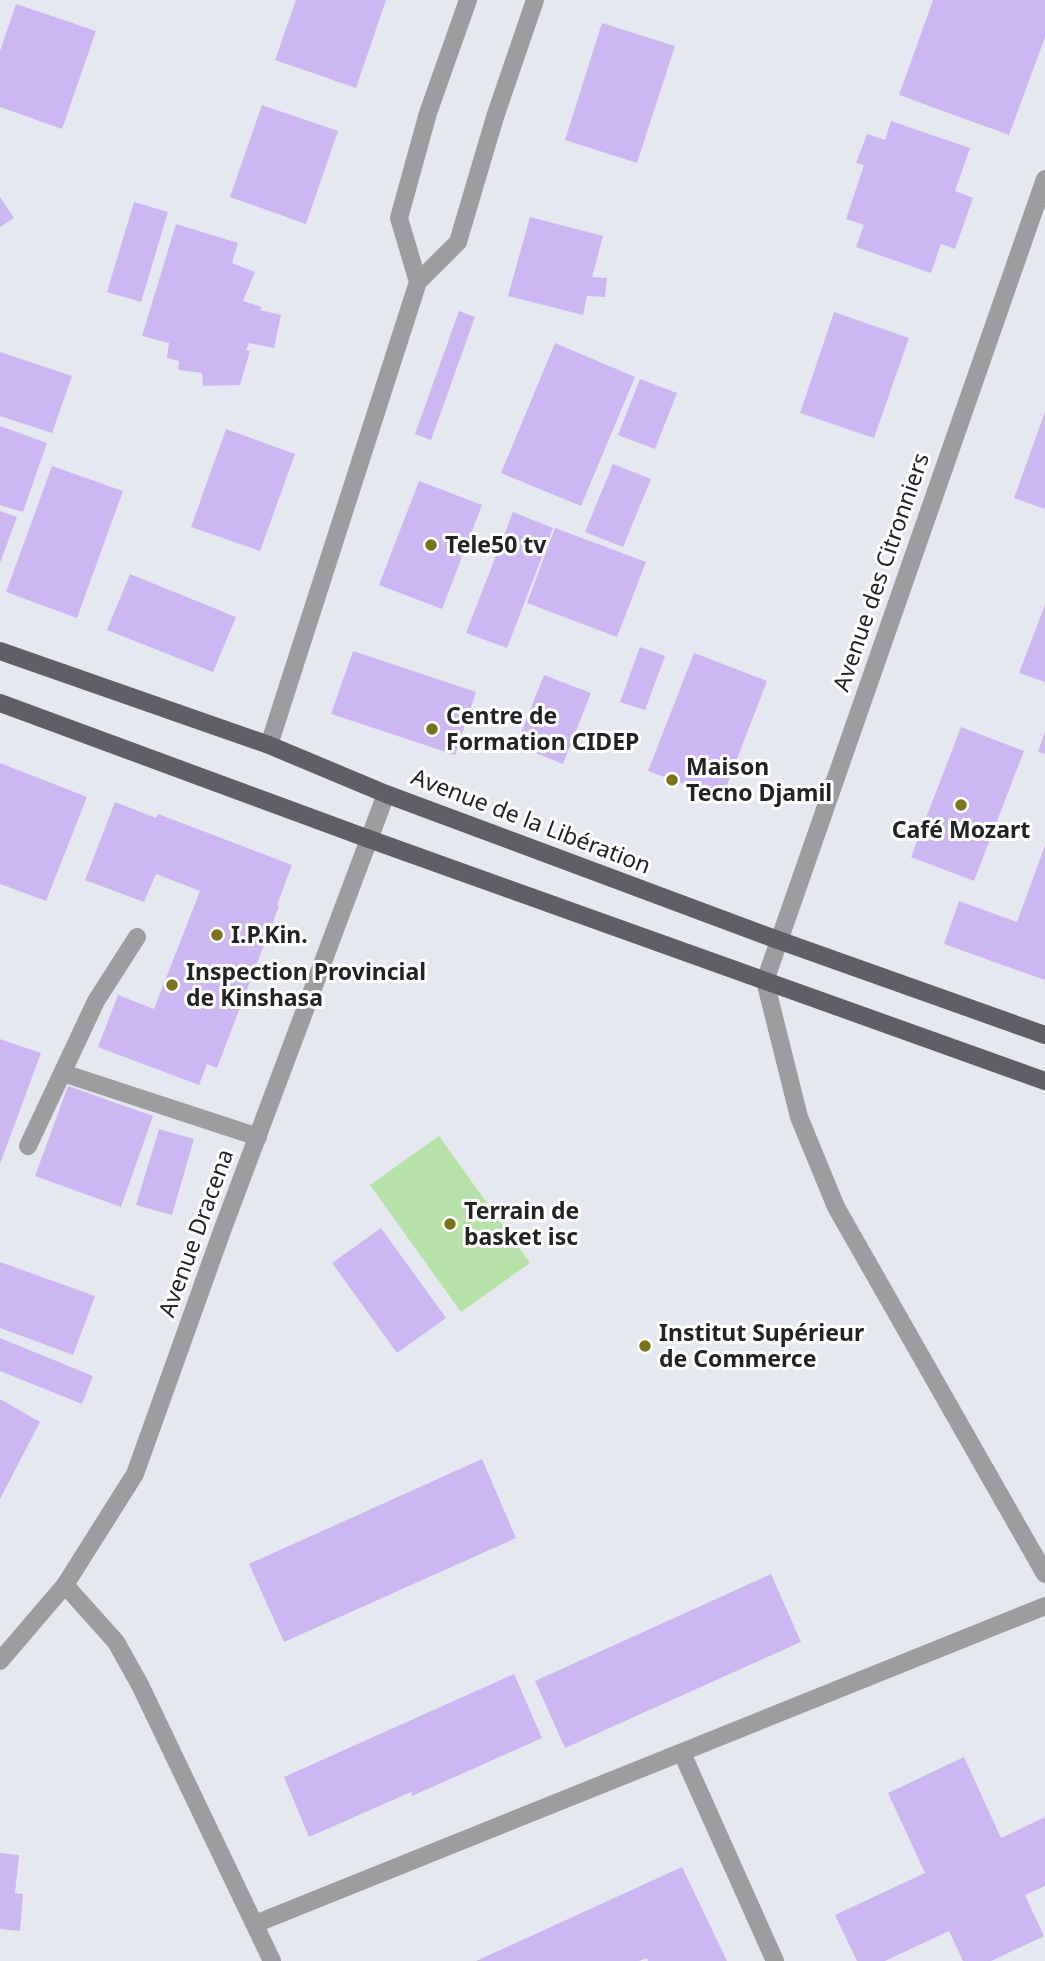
<svg xmlns="http://www.w3.org/2000/svg" width="1045" height="1961" viewBox="0 0 1045 1961" font-family="'Noto Sans',sans-serif">
	<rect width="100%" height="100%" fill="#e6e8ef"/>
	<path fill="#b6e2a8" d="M439,1136L530,1263L461,1312L370,1185Z"/>
	<path fill="#cdb7f3" d="M296,0H386L356,88L275,60Z
		M933,0H1045V37L1009,135L899,95Z
		M16,4L96,31L62,129L0,107V51Z
		M602,23L675,46L637,163L565,140Z
		M262,105L338,131L306,224L230,197Z
		M891,121L970,148L955,191L973,198L955,249L941,244L931,273L856,247L864,225L846,219L864,165L856,163L867,134L885,140Z
		M0,197L14,218L0,227Z
		M134,202L168,212L141,302L107,292Z
		M530,217L603,236L592,277L607,278L605,297L587,296L583,315L508,296Z
		M176,224L238,243L232,263L255,272L243,301L262,307L260,310L281,315L274,348L249,343L246,350L250,351L240,385L203,386L202,373L178,370L179,361L167,358L169,343L142,336Z
		M459,311L475,317L431,440L415,434Z
		M834,312L909,338L874,438L800,413Z
		M555,343L635,377L581,506L501,473Z
		M0,352L72,376L52,433L0,416Z
		M640,379L677,393L655,449L618,435Z
		M1045,412V509L1014,498Z
		M0,426L47,443L23,512L0,505Z
		M226,429L295,454L260,551L191,527Z
		M613,464L651,479L623,547L585,532Z
		M52,466L123,491L77,618L6,592Z
		M419,481L482,505L442,609L379,585Z
		M0,511L17,517L0,563Z
		M513,512L553,528L507,648L466,633Z
		M555,528L646,562L617,637L527,603Z
		M130,574L236,617L213,672L107,630Z
		M1045,605V682L1019,673Z
		M640,647L665,656L645,710L620,702Z
		M353,651L476,692L455,755L331,714Z
		M694,653L767,681L722,798L648,771Z
		M544,675L591,693L563,764L516,745Z
		M961,727L1024,751L974,881L911,857Z
		M1045,732V754L1038,752Z
		M0,763L87,797L46,901L0,884Z
		M115,802L156,818L158,814L292,865L277,905L279,906L217,1068L207,1064L199,1085L98,1047L118,995L154,1009L200,891L156,874L144,902L85,880Z
		M1045,845V980L944,944L959,901L1017,922Z
		M0,1039L41,1053L0,1164Z
		M68,1086L153,1116L121,1207L35,1176Z
		M159,1129L194,1139L172,1215L136,1205Z
		M381,1228L446,1318L397,1353L332,1263Z
		M0,1262L95,1296L73,1355L0,1328Z
		M0,1338L93,1376L82,1404L0,1371Z
		M0,1399L40,1422L0,1499Z
		M482,1459L516,1538L284,1642L249,1564Z
		M771,1574L801,1642L565,1748L535,1681Z
		M514,1674L542,1738L412,1796L411,1792L309,1837L284,1777Z
		M964,1757L1001,1838L1045,1817V1886L1025,1895L1044,1936L991,1961H963L949,1931L885,1961H857L835,1915L925,1873L888,1793Z
		M0,1853L19,1855L15,1893L23,1894L20,1931L0,1929Z
		M682,1867L727,1961H648L647,1958L639,1961H476Z"/>
	<g fill="none" stroke-linecap="round" stroke-linejoin="round">
		<path stroke="#9d9d9f" stroke-width="18" d="M765,981L799,1117L836,1207L1045,1574
			M63,1073L258,1137
			M28,1146L96,1001L137,937
			M65,1585L116,1642L140,1685L272,1961
			M682,1753L775,1961
			M255,1924L1045,1606"/>
		<path stroke="#9d9d9f" stroke-width="18" d="M418,282L399,218L428,113L468,0
			M269,745L418,282L458,242L495,117L535,0
			M765,981L1045,179
			M0,1661L65,1585L135,1474L222,1231L386,794"/>
		<path stroke="#605f64" stroke-width="18" d="M0,651L269,745L386,794L778,940L1045,1035
			M0,703L369,839L1045,1081"/>
	</g>
	<g fill="#7c7416" stroke="#fff" stroke-width="2.5">
		<circle cx="431" cy="545" r="7"/>
		<circle cx="432" cy="729" r="7"/>
		<circle cx="672" cy="780" r="7"/>
		<circle cx="961" cy="805" r="7"/>
		<circle cx="217" cy="935" r="7"/>
		<circle cx="172" cy="985" r="7"/>
		<circle cx="450" cy="1224" r="7"/>
		<circle cx="645" cy="1346" r="7"/>
	</g>
	<g text-anchor="middle" stroke-width="6" stroke-linejoin="round" paint-order="stroke">
		<g font-size="23" font-weight="bold" fill="#232326" stroke="#fff" text-anchor="start">
			<text x="445" y="553">Tele50 tv</text>
			<text x="446" y="724">Centre de<tspan x="446" dy="26">Formation CIDEP</tspan></text>
			<text x="686" y="775">Maison<tspan x="686" dy="26">Tecno Djamil</tspan></text>
			<text x="961" y="838" text-anchor="middle">Café Mozart</text>
			<text x="231" y="943">I.P.Kin.</text>
			<text x="186" y="980">Inspection Provincial<tspan x="186" dy="26">de Kinshasa</tspan></text>
			<text x="464" y="1219">Terrain de<tspan x="464" dy="26">basket isc</tspan></text>
			<text x="659" y="1341">Institut Supérieur<tspan x="659" dy="26">de Commerce</tspan></text>
		</g>
		<g font-size="23" fill="#232326" stroke="#fff">
			<text transform="translate(881 572) rotate(-71)" y="8">Avenue des Citronniers</text>
			<text transform="translate(531 821) rotate(21)" y="8">Avenue de la Libération</text>
			<text transform="translate(196 1233) rotate(-70)" y="8">Avenue Dracena</text>
		</g>
	</g>
</svg>
